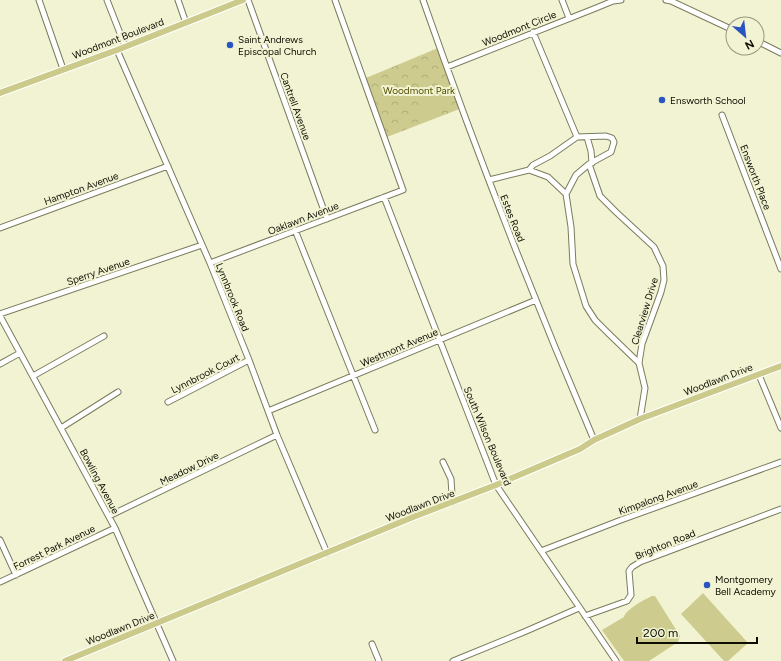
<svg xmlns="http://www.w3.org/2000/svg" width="781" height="661" viewBox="0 0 781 661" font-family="Figtree,sans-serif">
	<defs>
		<pattern id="park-crowns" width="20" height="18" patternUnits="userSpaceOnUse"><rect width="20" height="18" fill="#cdcc8e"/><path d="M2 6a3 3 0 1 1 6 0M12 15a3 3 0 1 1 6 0" fill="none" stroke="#afae79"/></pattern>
	</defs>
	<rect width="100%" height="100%" fill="#f2f3d2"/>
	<path fill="url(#park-crowns)" d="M438,48L460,108L457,110L387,137L366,78Z"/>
	<path fill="#cdcc8e" d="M439,99L443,110L423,118L418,107Z
		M703,593L748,643L728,661H724L681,614Z
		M652,596H655L680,636L678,642L649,661H624L602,630L624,617C626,609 644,600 652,596Z"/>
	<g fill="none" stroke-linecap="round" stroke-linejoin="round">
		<defs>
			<path id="minor" d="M39,0L63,69
				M107,0L125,46
				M178,0L186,23
				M248,0L327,219
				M423,0C475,149 532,295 594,440
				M562,0L569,18
				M666,0L671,1L733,30
				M533,32L577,137
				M757,41L781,53
				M117,50L210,263L249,360L277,435L327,553
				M447,67L596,8L613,1L621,0
				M722,115L781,269
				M587,137L591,151L592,163
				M589,164L600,196L616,212L654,247L663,266L664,280L661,292L642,344L639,363L645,388L640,419
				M529,170L533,165L550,156L577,137
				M489,180L529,170L548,177L566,194L571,227L573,264L586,306L595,320L608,333L639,363
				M566,194L576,175L589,164L611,152L614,142L612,138L606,136L577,137
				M384,197L496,485L616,661
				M0,228L168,166
				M295,230L375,430
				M210,263L403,190L335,0
				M0,314L202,245
				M0,316L115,528L173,661
				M0,364L20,353
				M759,375L781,428
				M33,376L104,336
				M168,402L249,360
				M268,411L536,300
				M61,428L118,392
				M443,462L451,479L452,495L453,502
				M109,516L277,435
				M0,540L16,575
				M541,551L621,520L781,462
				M0,582L115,528
				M585,616L627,601L631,595L629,571L632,567L640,562L781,509
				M372,644L379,661
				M453,661L524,632L579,608"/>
			<path id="major" d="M0,93L117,50L243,0
				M65,661L413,517L496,485L580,449L594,440L640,419L781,366"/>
		</defs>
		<use href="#minor" stroke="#7b7b5e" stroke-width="7"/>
		<use href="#major" stroke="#fff" stroke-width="8"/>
		<use href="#minor" stroke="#fff" stroke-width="5"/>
		<use href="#major" stroke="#cbca8b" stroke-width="6"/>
	</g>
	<g fill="#2954c2" stroke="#f2f3d2" stroke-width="1.5">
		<circle cx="230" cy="45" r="4"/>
		<circle cx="662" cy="100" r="4"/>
		<circle cx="707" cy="585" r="4"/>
	</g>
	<g text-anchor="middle" stroke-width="4" stroke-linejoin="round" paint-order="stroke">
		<g font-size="10" fill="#0d0c03" stroke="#f2f3d2">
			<text transform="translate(519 28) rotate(-22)" y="4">Woodmont Circle</text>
			<text transform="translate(118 38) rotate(-21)" y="4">Woodmont Boulevard</text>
			<text transform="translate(296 106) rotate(70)" y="4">Cantrell Avenue</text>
			<text transform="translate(756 177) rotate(69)" y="4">Ensworth Place</text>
			<text transform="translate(81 188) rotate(-20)" y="4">Hampton Avenue</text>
			<text transform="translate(303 218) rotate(-21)" y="4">Oaklawn Avenue</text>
			<text transform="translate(513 218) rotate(68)" y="4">Estes Road</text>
			<text transform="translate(98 271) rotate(-19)" y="4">Sperry Avenue</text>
			<text transform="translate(233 297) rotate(68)" y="4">Lynnbrook Road</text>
			<text transform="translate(644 311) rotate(-73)" y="4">Clearview Drive</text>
			<text transform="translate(399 347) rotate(-23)" y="4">Westmont Avenue</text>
			<text transform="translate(205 373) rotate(-27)" y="4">Lynnbrook Court</text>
			<text transform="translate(718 379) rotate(-21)" y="4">Woodlawn Drive</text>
			<text transform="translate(488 436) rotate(67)" y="4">South Wilson Boulevard</text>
			<text transform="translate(189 468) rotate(-26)" y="4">Meadow Drive</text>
			<text transform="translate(100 481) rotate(62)" y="4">Bowling Avenue</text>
			<text transform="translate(658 497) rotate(-20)" y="4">Kimpalong Avenue</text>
			<text transform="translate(420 505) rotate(-21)" y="4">Woodlawn Drive</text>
			<text transform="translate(665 544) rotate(-22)" y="4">Brighton Road</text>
			<text transform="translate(54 547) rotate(-26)" y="4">Forrest Park Avenue</text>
			<text transform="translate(120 628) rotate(-22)" y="4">Woodlawn Drive</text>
		</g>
		<g font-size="10" fill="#0d0c03" stroke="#f2f3d2" text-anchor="start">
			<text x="238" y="43">Saint Andrews<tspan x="238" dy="12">Episcopal Church</tspan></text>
			<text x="670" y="104">Ensworth School</text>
			<text x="715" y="583">Montgomery<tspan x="715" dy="12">Bell Academy</tspan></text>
		</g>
		<g font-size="10" fill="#524f00" stroke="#f2f3d2">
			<text x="419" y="94">Woodmont Park</text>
		</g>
	</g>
	<g transform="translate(745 36) rotate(152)"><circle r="19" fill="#f2f3d2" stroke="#96977f"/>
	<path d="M0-3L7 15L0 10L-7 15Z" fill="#2954c2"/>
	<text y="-6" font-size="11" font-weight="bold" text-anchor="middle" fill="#0d0c03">N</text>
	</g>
	<path d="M637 637v6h120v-6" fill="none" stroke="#0d0c03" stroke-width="2"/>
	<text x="643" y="637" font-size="12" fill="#0d0c03" stroke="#f2f3d2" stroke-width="3" paint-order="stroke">200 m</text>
</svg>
